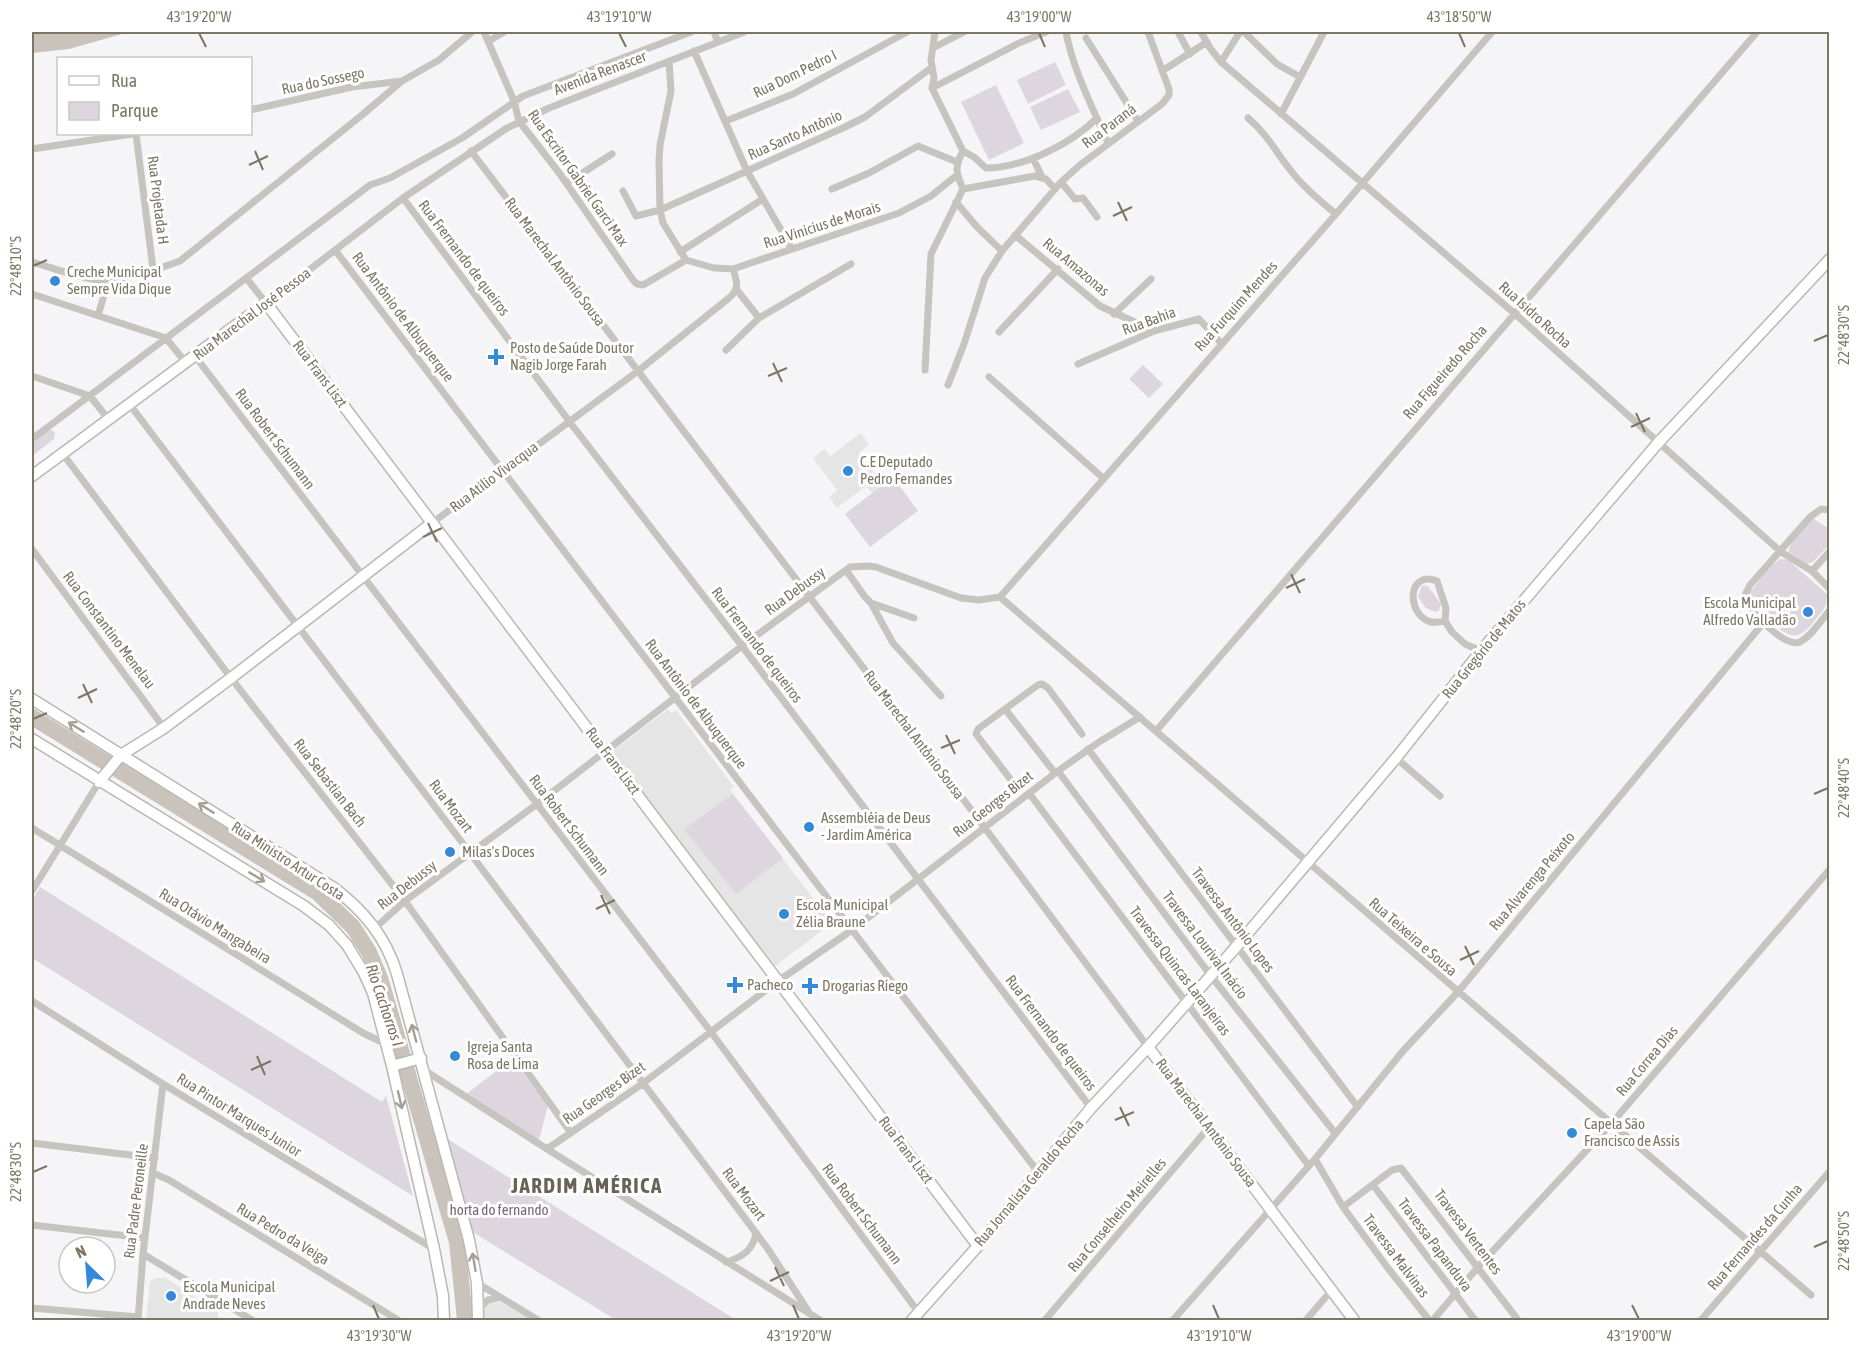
<svg xmlns="http://www.w3.org/2000/svg" width="1861" height="1352" viewBox="0 0 1861 1352" font-family="'Asap Condensed',sans-serif">
	<rect width="100%" height="100%" fill="#f5f4f7"/>
	<path fill="#e5e5e5" d="M861,433L869,444L859,453L883,484L872,493L866,486L837,508L829,497L837,490L813,458L825,449L830,456Z
		M668,709L671,713L676,710L734,787L730,790L832,923L774,967L610,753Z
		M157,1278H166L218,1312V1320H146L150,1281Z
		M499,1302L504,1304L531,1320H480V1315L483,1308L491,1303Z"/>
	<path fill="#ddd6de" d="M1055,62L1066,85L1028,104L1017,80Z
		M996,85L1024,143L989,160L961,102Z
		M1068,89L1080,112L1041,130L1030,107Z
		M1143,365L1163,384L1149,398L1129,379Z
		M48,430H52L55,433L54,439L32,456V443Z
		M893,477L918,511L870,547L845,514Z
		M1813,518L1829,529V545L1813,562L1807,564L1789,552C1789,539 1805,527 1813,518Z
		M1780,559L1788,560L1827,594C1827,607 1824,609 1816,619C1798,643 1789,638 1770,621C1761,613 1753,606 1748,595L1768,569Z
		M1422,585L1428,586L1441,604L1439,611L1435,612L1426,608L1418,597Z
		M733,794L783,858L736,894L684,829Z
		M40,887L382,1102L386,1096L413,1196L32,958V901Z
		M512,1059L548,1105L539,1140L465,1095Z
		M446,1138L736,1320H616L471,1231Z"/>
	<path fill="#cac3bb" d="M32,32H129L69,49L32,53Z"/>
	<g fill="none" stroke-linecap="round" stroke-linejoin="round">
		<path stroke="#cac3bb" stroke-width="16" d="M32,717L318,893L353,927L369,952L380,978L457,1242L465,1320"/>
		<defs>
			<path id="secondary" d="M32,476L266,303L978,1246
				M32,699L334,888C364,911 386,937 397,974L469,1240L477,1283L478,1320
				M32,739L304,906L329,925L347,945L364,973L373,993L392,1066L434,1249L443,1296L444,1320
				M99,782L121,755L164,728L231,678L432,523
				M1148,1047L1354,1320
				M392,1066L421,1058
				M912,1320L978,1246L1091,1108L1148,1047L1236,947L1396,758L1481,651L1658,443L1830,259"/>
		</defs>
		<use href="#secondary" stroke="#bbb8b1" stroke-width="13"/>
		<path stroke="#c6c4be" stroke-width="7" d="M484,32L514,101L519,121L560,174L633,280L637,284L643,285L686,260
			M714,32L718,42
			M935,32L931,60L934,78L932,88L963,151C954,167 956,173 963,189
			M1066,32C1072,67 1093,109 1108,143
			M1178,32L1190,54
			M1201,32L1210,48L1221,62L1514,313L1781,552L1812,571L1830,589
			M1244,32L1277,64L1300,77
			M1086,38L1138,121
			M489,41L504,32
			M933,48L964,32
			M694,51L747,171L792,249
			M669,61L671,91L660,145L659,161L660,210L663,223L686,260
			M1221,62L1240,32
			M1162,71L1207,42
			M932,88L1019,43L1046,32
			M250,110L352,87L402,81
			M1281,114L1324,32
			M1248,118C1265,132 1275,150 1288,167C1301,185 1319,200 1336,214
			M726,121L793,94L907,32
			M136,134L153,269
			M32,149L132,134
			M471,151L985,828L1148,1047
			M963,151L974,157L986,168C1023,168 1071,144 1097,118
			M1033,158L1042,177
			M1061,182L1075,199L1083,198L1097,217
			M567,183L612,154
			M832,189L869,173L918,146L957,162
			M963,189L1035,176L1046,179L1055,189
			M623,191L636,216L660,210L845,127L865,117L931,68
			M403,198L569,421L742,646L1091,1108
			M956,202L977,227L1002,251
			M1015,235L1100,306L1154,331
			M335,250L852,930L1038,1172
			M680,252L763,199
			M686,260L714,268L733,269L899,213L931,196L957,175
			M32,262C50,267 91,282 108,281C128,279 161,268 180,261L362,115L402,81L439,60L472,32
			M247,279L266,303L403,198L507,128L549,108L744,32
			M737,290L759,318L851,264
			M32,294L166,338L186,363
			M1114,314L1151,279
			M98,316L108,281
			M999,332L1058,269
			M726,350L759,318
			M195,356L711,1032L919,1313
			M1078,364L1154,331L1199,319L1221,343
			M925,370L931,254L963,189
			M32,376L90,396L109,420
			M989,377L1103,478
			M948,385L964,344L985,278L1002,251L1061,182L1080,165L1162,104L1169,95V89L1148,32
			M130,405L470,853L768,1249L810,1314
			M32,439L370,185L390,178L462,138L523,96L691,32
			M63,454L231,678L405,901L571,1133
			M1830,510L1821,509L1810,517L1750,585L1745,595C1747,599 1748,604 1751,608C1759,619 1786,648 1800,642C1812,636 1821,620 1830,610
			M432,523L638,371L729,298C740,288 737,282 733,269
			M32,549L164,728
			M846,570L865,597L871,603L914,618
			M1812,571L1830,551
			M1000,597L1811,1295
			M1000,597L1336,214L1492,32
			M871,603L893,643L941,696
			M1445,621C1439,622 1432,624 1426,620C1406,609 1409,570 1437,581L1446,608L1445,621L1452,632L1465,644L1481,651
			M1005,709L978,729L976,734L1011,780
			M1156,731L1757,32
			M1088,749L1357,1106
			M1396,758L1440,796
			M1058,771L1211,976L1335,1133
			M1055,773L1005,709L1038,685L1042,684L1048,688L1082,734
			M1029,793L1309,1166
			M32,828L363,1033L386,1044
			M32,891L99,782
			M375,928L405,901L537,804L742,646L850,567L867,566L876,567L961,598L979,600L1000,597
			M32,1001L163,1084L434,1249
			M424,1070L547,1149L820,1320
			M32,1143L155,1158
			M547,1149L642,1084L778,981L852,930L1058,771L1099,742L1140,717
			M1315,1159L1343,1207L1387,1267L1429,1320
			M153,1173L169,1180L398,1320
			M1373,1185L1475,1320
			M1343,1207L1392,1170L1401,1168L1518,1320
			M32,1225L145,1238
			M143,1254L252,1320
			M726,1262C743,1257 753,1250 756,1233
			M477,1283L538,1320
			M32,1308L138,1317
			M478,1309L488,1300L500,1297
			M138,1320L143,1254L163,1084
			M1045,1320L1210,1126
			M1173,1320L1315,1159L1403,1051L1458,992L1764,622
			M1306,1320L1331,1291
			M1433,1320L1478,1267L1611,1124L1830,869
			M1701,1320L1830,1171"/>
		<use href="#secondary" stroke="#fff" stroke-width="10"/>
	</g>
	<defs><path id="oneway-shaft" d="M-6 0H5M1.5-3L5.5 0L1.5 3" fill="none" stroke-width="1.6" stroke-linecap="round" stroke-linejoin="round" transform="scale(1.5)"/></defs>
	<g stroke="#a49f92">
		<use href="#oneway-shaft" transform="translate(76 727) rotate(-148)"/>
		<use href="#oneway-shaft" transform="translate(206 808) rotate(-148)"/>
		<use href="#oneway-shaft" transform="translate(257 877) rotate(31)"/>
		<use href="#oneway-shaft" transform="translate(414 1033) rotate(-105)"/>
		<use href="#oneway-shaft" transform="translate(400 1100) rotate(77)"/>
		<use href="#oneway-shaft" transform="translate(474 1262) rotate(-100)"/>
	</g>
	<path fill="none" stroke="#7d7664" stroke-width="2" d="M199,33L206,47M619,33L626,47M1039,33L1045,47M1459,33L1465,47M255,151L263,170M249,165L268,156M1118,202L1127,221M1113,216L1132,207M33,266L47,260M1814,341L1828,335M773,363L782,382M768,376L787,368M1636,413L1645,432M1631,427L1650,418M428,523L437,542M423,537L442,528M1291,574L1300,593M1286,588L1305,579M83,684L92,703M78,698L97,689M33,719L47,713M946,735L955,754M941,748L960,740M1814,794L1828,788M601,895L610,914M596,909L615,900M1465,946L1474,965M1460,960L1479,951M257,1056L265,1075M251,1070L271,1061M1120,1107L1129,1126M1115,1120L1134,1112M33,1172L47,1166M1814,1247L1828,1241M775,1267L784,1286M770,1281L789,1272M373,1305L379,1319M793,1305L799,1319M1213,1305L1219,1319M1632,1305L1639,1319"/>
	<g fill="#3489d8" stroke="#fff" stroke-width="2">
		<circle cx="55" cy="281" r="6"/>
		<path d="M493 348h6v6h6v6h-6v6h-6v-6h-6v-6h6z"/>
		<circle cx="848" cy="471" r="6"/>
		<circle cx="1808" cy="612" r="6"/>
		<circle cx="809" cy="827" r="6"/>
		<circle cx="450" cy="852" r="6"/>
		<circle cx="784" cy="914" r="6"/>
		<path d="M732 976h6v6h6v6h-6v6h-6v-6h-6v-6h6z"/>
		<path d="M807 977h6v6h6v6h-6v6h-6v-6h-6v-6h6z"/>
		<circle cx="455" cy="1056" r="6"/>
		<circle cx="1572" cy="1133" r="6"/>
		<circle cx="171" cy="1296" r="6"/>
	</g>
	<g text-anchor="middle" stroke-width="6" stroke-linejoin="round" paint-order="stroke">
		<g font-size="15" fill="#7d7664" stroke="#fff">
			<text transform="translate(600 73) rotate(-21)" y="5">Avenida Renascer</text>
			<text transform="translate(795 74) rotate(-26)" y="5">Rua Dom Pedro I</text>
			<text transform="translate(323 81) rotate(-12)" y="5">Rua do Sossego</text>
			<text transform="translate(1109 126) rotate(-37)" y="5">Rua Paraná</text>
			<text transform="translate(795 135) rotate(-24)" y="5">Rua Santo Antônio</text>
			<text transform="translate(578 178) rotate(55)" y="5">Rua Escritor Gabriel Garci Max</text>
			<text transform="translate(158 200) rotate(83)" y="5">Rua Projetada H</text>
			<text transform="translate(822 225) rotate(-18)" y="5">Rua Vinicius de Morais</text>
			<text transform="translate(464 258) rotate(53)" y="5">Rua Frernando de queiros</text>
			<text transform="translate(555 262) rotate(53)" y="5">Rua Marechal Antônio Sousa</text>
			<text transform="translate(1076 267) rotate(40)" y="5">Rua Amazonas</text>
			<text transform="translate(1236 306) rotate(-48)" y="5">Rua Furquim Mendes</text>
			<text transform="translate(252 314) rotate(-37)" y="5">Rua Marechal José Pessoa</text>
			<text transform="translate(1535 315) rotate(42)" y="5">Rua Isidro Rocha</text>
			<text transform="translate(403 317) rotate(53)" y="5">Rua Antônio de Albuquerque</text>
			<text transform="translate(1149 321) rotate(-20)" y="5">Rua Bahia</text>
			<text transform="translate(1445 372) rotate(-49)" y="5">Rua Figueiredo Rocha</text>
			<text transform="translate(320 374) rotate(53)" y="5">Rua Frans Liszt</text>
			<text transform="translate(275 439) rotate(53)" y="5">Rua Robert Schumann</text>
			<text transform="translate(494 477) rotate(-37)" y="5">Rua Atilio Vivacqua</text>
			<text transform="translate(795 591) rotate(-36)" y="5">Rua Debussy</text>
			<text transform="translate(109 630) rotate(53)" y="5">Rua Constantino Menelau</text>
			<text transform="translate(757 645) rotate(53)" y="5">Rua Frernando de queiros</text>
			<text transform="translate(1484 649) rotate(-51)" y="5">Rua Gregório de Matos</text>
			<text transform="translate(696 704) rotate(53)" y="5">Rua Antônio de Albuquerque</text>
			<text transform="translate(914 735) rotate(53)" y="5">Rua Marechal Antônio Sousa</text>
			<text transform="translate(613 761) rotate(53)" y="5">Rua Frans Liszt</text>
			<text transform="translate(330 783) rotate(52)" y="5">Rua Sebastian Bach</text>
			<text transform="translate(993 804) rotate(-38)" y="5">Rua Georges Bizet</text>
			<text transform="translate(451 806) rotate(53)" y="5">Rua Mozart</text>
			<text transform="translate(569 825) rotate(53)" y="5">Rua Robert Schumann</text>
			<text transform="translate(288 861) rotate(33)" y="5">Rua Ministro Artur Costa</text>
			<text transform="translate(1532 881) rotate(-50)" y="5">Rua Alvarenga Peixoto</text>
			<text transform="translate(407 885) rotate(-38)" y="5">Rua Debussy</text>
			<text transform="translate(1233 920) rotate(53)" y="5">Travessa Antônio Lopes</text>
			<text transform="translate(215 926) rotate(32)" y="5">Rua Otávio Mangabeira</text>
			<text transform="translate(1413 937) rotate(41)" y="5">Rua Teixeira e Sousa</text>
			<text transform="translate(1205 945) rotate(53)" y="5">Travessa Lourival Inácio</text>
			<text transform="translate(1180 971) rotate(53)" y="5">Travessa Quincas Laranjeiras</text>
			<text transform="translate(1051 1033) rotate(53)" y="5">Rua Frernando de queiros</text>
			<text transform="translate(1647 1061) rotate(-50)" y="5">Rua Correa Dias</text>
			<text transform="translate(604 1093) rotate(-35)" y="5">Rua Georges Bizet</text>
			<text transform="translate(239 1115) rotate(32)" y="5">Rua Pintor Marques Junior</text>
			<text transform="translate(1206 1123) rotate(53)" y="5">Rua Marechal Antônio Sousa</text>
			<text transform="translate(906 1150) rotate(53)" y="5">Rua Frans Liszt</text>
			<text transform="translate(1029 1183) rotate(-50)" y="5">Rua Jornalista Geraldo Rocha</text>
			<text transform="translate(744 1194) rotate(53)" y="5">Rua Mozart</text>
			<text transform="translate(136 1201) rotate(-83)" y="5">Rua Padre Peroneille</text>
			<text transform="translate(862 1214) rotate(53)" y="5">Rua Robert Schumann</text>
			<text transform="translate(1117 1215) rotate(-50)" y="5">Rua Conselheiro Meirelles</text>
			<text transform="translate(1468 1232) rotate(53)" y="5">Travessa Vertentes</text>
			<text transform="translate(283 1234) rotate(31)" y="5">Rua Pedro da Veiga</text>
			<text transform="translate(1755 1237) rotate(-49)" y="5">Rua Fernandes da Cunha</text>
			<text transform="translate(1435 1245) rotate(53)" y="5">Travessa Papanduva</text>
			<text transform="translate(1396 1256) rotate(53)" y="5">Travessa Malvinas</text>
		</g>
		<g font-size="15" fill="#7d7664" stroke="#fff" text-anchor="start">
			<text x="67" y="277">Creche Municipal<tspan x="67" dy="17">Sempre Vida Dique</tspan></text>
			<text x="510" y="353">Posto de Saúde Doutor<tspan x="510" dy="17">Nagib Jorge Farah</tspan></text>
			<text x="860" y="467">C.E Deputado<tspan x="860" dy="17">Pedro Fernandes</tspan></text>
			<text x="1796" y="608" text-anchor="end">Escola Municipal<tspan x="1796" dy="17">Alfredo Valladão</tspan></text>
			<text x="821" y="823">Assembléia de Deus<tspan x="821" dy="17">- Jardim América</tspan></text>
			<text x="462" y="857">Milas's Doces</text>
			<text x="796" y="910">Escola Municipal<tspan x="796" dy="17">Zélia Braune</tspan></text>
			<text x="747" y="990">Pacheco</text>
			<text x="822" y="991">Drogarias Riego</text>
			<text x="467" y="1052">Igreja Santa<tspan x="467" dy="17">Rosa de Lima</tspan></text>
			<text x="1584" y="1129">Capela São<tspan x="1584" dy="17">Francisco de Assis</tspan></text>
			<text x="183" y="1292">Escola Municipal<tspan x="183" dy="17">Andrade Neves</tspan></text>
		</g>
		<g font-size="15" fill="#7b667a" stroke="#fff">
			<text x="499" y="1215">horta do fernando</text>
		</g>
		<g font-size="16" font-style="italic" fill="#7f7264" stroke="#fff">
			<text transform="translate(385 1005) rotate(71)" y="6">Rio Cachorros I</text>
		</g>
		<g font-size="21" font-weight="bold" letter-spacing="1.5" fill="#696355" stroke="#fff">
			<text x="587" y="1193">JARDIM AMÉRICA</text>
		</g>
	</g>
	<rect width="1861" height="1352" fill="none" stroke="#ffffff" stroke-width="66"/>
	<rect x="57" y="57" width="195" height="78" fill="#ffffff" stroke="#cbc8c1" stroke-width="1.5"/>
	<rect x="69" y="76" width="30" height="9" fill="#ffffff" stroke="#cbc8c1" stroke-width="1.5"/>
	<text x="111" y="87" font-size="18" fill="#7d7664">Rua</text>
	<rect x="69" y="102" width="30" height="18" fill="#ddd6de" stroke="#cbc8c1" stroke-width="1.5"/>
	<text x="111" y="117" font-size="18" fill="#7d7664">Parque</text>
	<g transform="translate(87 1265) rotate(335)"><circle r="28" fill="#ffffff" stroke="#cbc8c1" stroke-width="1.5"/>
	<path d="M0-4.5L10 22L0 15L-10 22Z" fill="#3489d8"/>
	<text y="-9" font-size="16" font-weight="bold" text-anchor="middle" fill="#7d7664">N</text>
	</g>
	<rect x="33" y="33" width="1795" height="1286" fill="none" stroke="#7d7664" stroke-width="2"/>
	<g font-size="15" text-anchor="middle" fill="#7d7664">
		<text x="199" y="22">43°19'20"W</text>
		<text x="619" y="22">43°19'10"W</text>
		<text x="1039" y="22">43°19'00"W</text>
		<text x="1459" y="22">43°18'50"W</text>
		<text transform="translate(16 266) rotate(-90)" y="5">22°48'10"S</text>
		<text transform="translate(1844 335) rotate(-90)" y="5">22°48'30"S</text>
		<text transform="translate(16 719) rotate(-90)" y="5">22°48'20"S</text>
		<text transform="translate(1844 788) rotate(-90)" y="5">22°48'40"S</text>
		<text transform="translate(16 1172) rotate(-90)" y="5">22°48'30"S</text>
		<text transform="translate(1844 1241) rotate(-90)" y="5">22°48'50"S</text>
		<text x="379" y="1341">43°19'30"W</text>
		<text x="799" y="1341">43°19'20"W</text>
		<text x="1219" y="1341">43°19'10"W</text>
		<text x="1639" y="1341">43°19'00"W</text>
	</g>
</svg>
